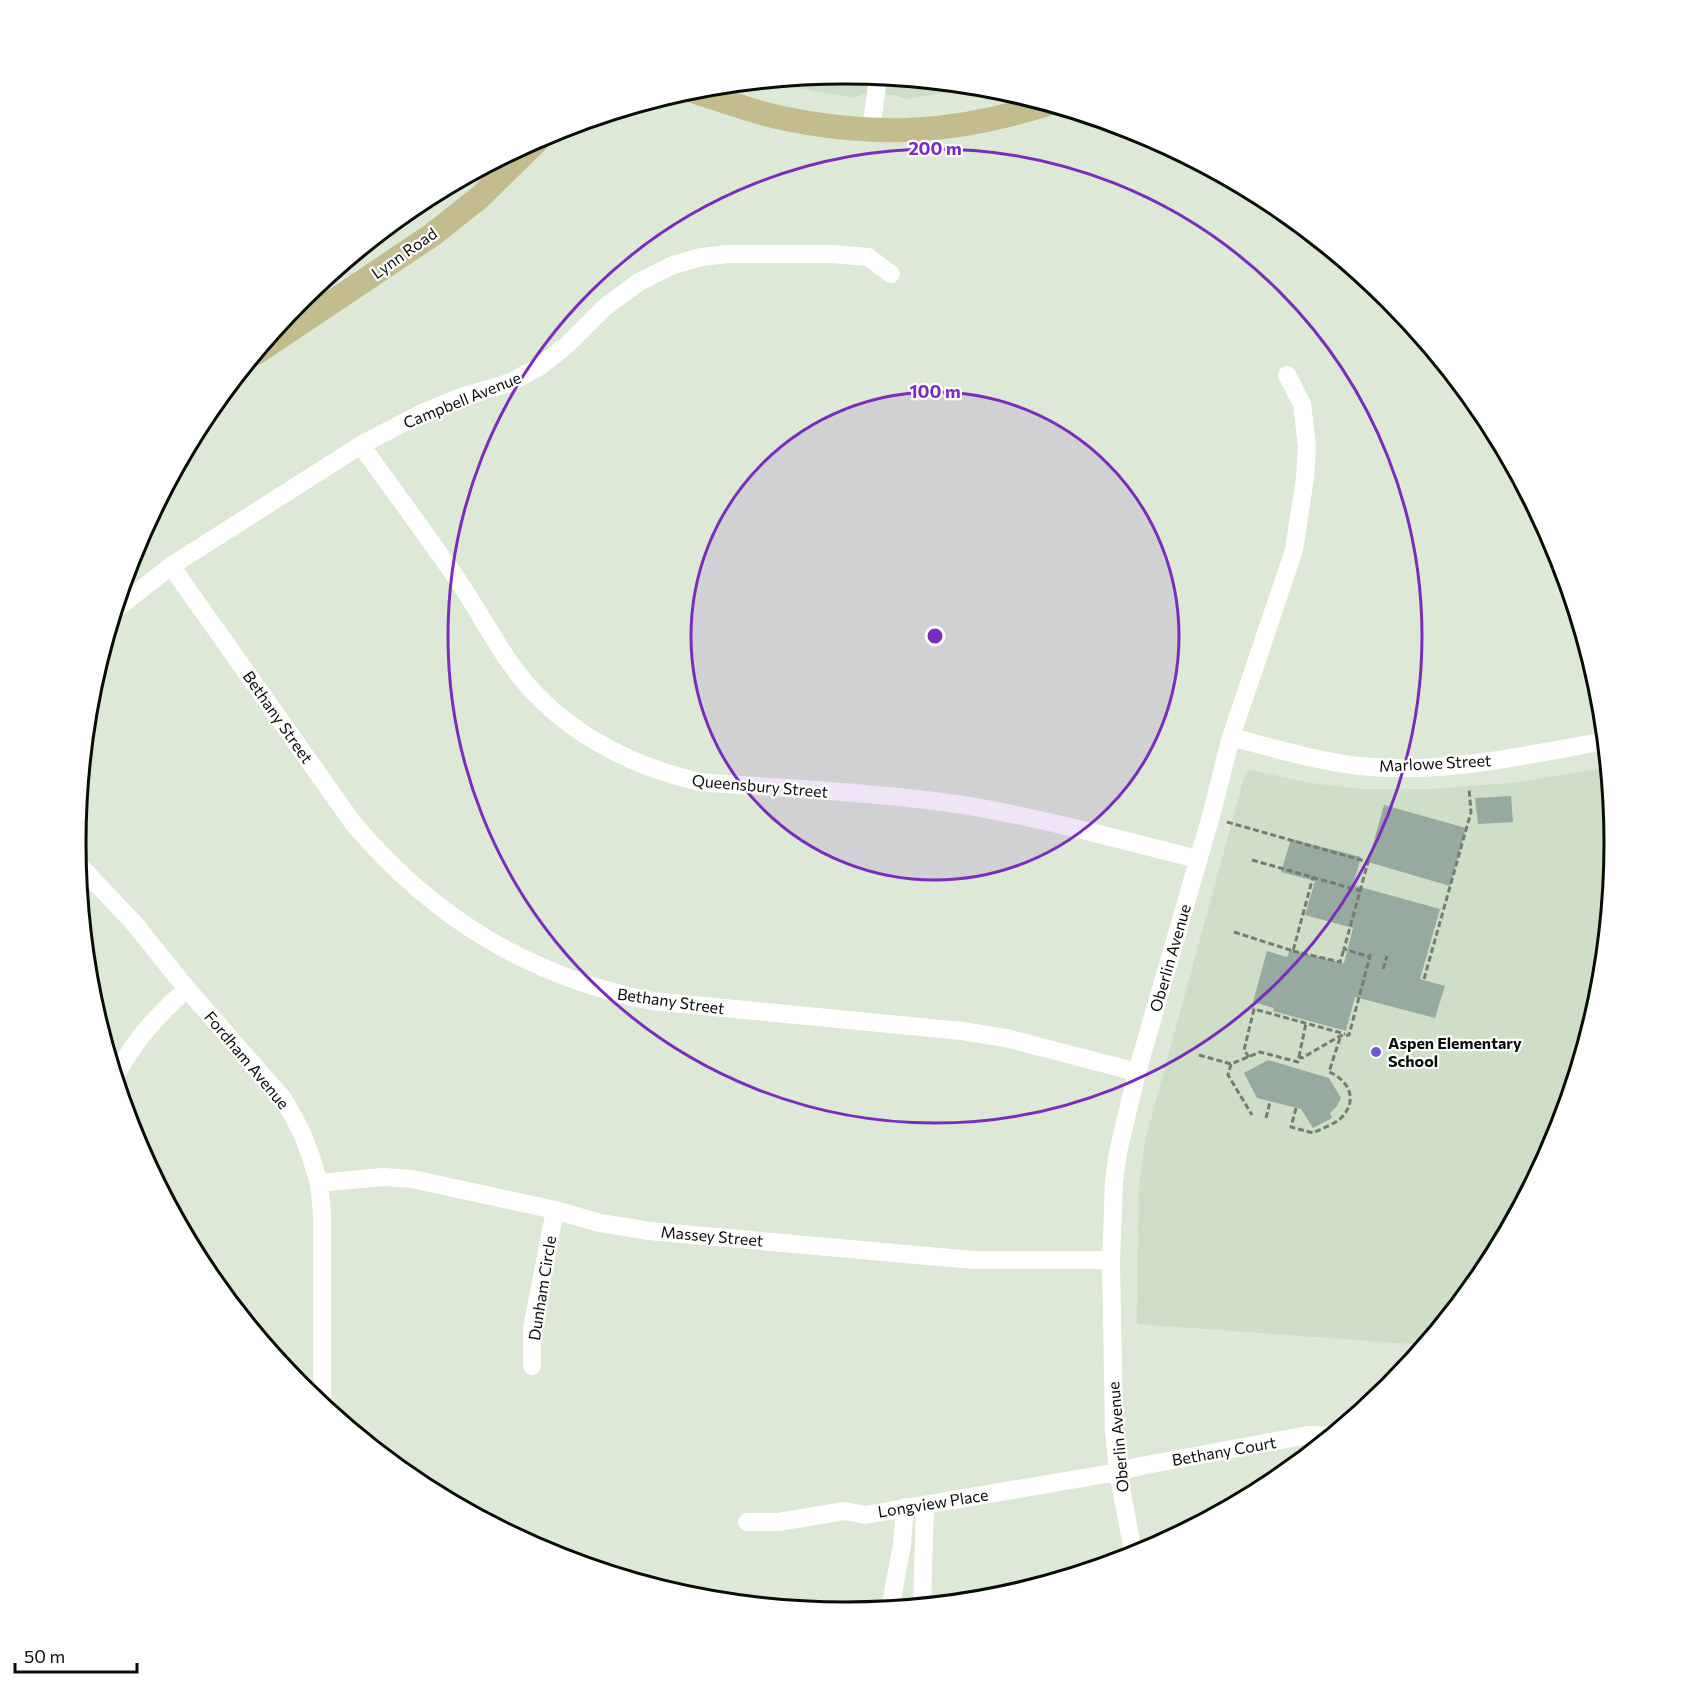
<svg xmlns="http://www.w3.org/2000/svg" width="1691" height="1687" viewBox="0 0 1691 1687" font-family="Commissioner,sans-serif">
	<rect width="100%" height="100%" fill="#dde8d6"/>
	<path fill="#cfdec6" d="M846,74L978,87L906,99L895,95L863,94L855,98L763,82Z
		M1599,769L1610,899L1601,994L1557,1138L1486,1272L1425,1345L1137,1324L1139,1184L1145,1141L1245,774L1250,770L1311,783L1362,789H1431L1511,783Z"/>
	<path fill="#96aaa0" d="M1511,796L1513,822L1478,824L1475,798Z
		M1384,805L1466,828L1450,886L1368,862Z
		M1291,839L1361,857L1353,885L1440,909L1420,979L1445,986L1435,1018L1355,997L1346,1031L1273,1011L1274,1008L1253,1002L1267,951L1287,957L1290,950L1344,963L1353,928L1305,915L1315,881L1281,872Z
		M1268,1060L1329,1078L1341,1098L1337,1106L1330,1113L1332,1118L1313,1128L1301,1109L1257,1098L1244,1073Z"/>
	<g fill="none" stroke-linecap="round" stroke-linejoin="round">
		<path stroke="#757c70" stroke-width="3" stroke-dasharray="6 3" stroke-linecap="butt" d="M1227,822L1368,862L1344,949L1370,957
			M1252,860L1361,891
			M1234,932L1293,951L1313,877
			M1293,951L1340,962L1344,949
			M1383,969L1387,956
			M1424,979L1471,812L1469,788
			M1199,1055L1231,1064L1260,1052L1298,1062L1299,1057L1302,1058L1340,1036L1349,1035L1371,952
			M1249,1057L1244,1050L1254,1009L1345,1034
			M1299,1057L1306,1023
			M1231,1064L1228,1075L1252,1115
			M1296,1108L1291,1127L1313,1133C1322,1128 1336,1124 1342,1117C1358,1100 1349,1080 1329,1072L1340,1038
			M1266,1118L1270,1102"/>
		<path stroke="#fff" stroke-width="18" d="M871,131L878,77
			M361,445C393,490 426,534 457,579C475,605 490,634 508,660C553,726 624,765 700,782C788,789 877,792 963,805C1043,818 1121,840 1198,859
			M171,566L353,823C433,918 530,977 652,1001L962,1031L1006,1038L1137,1072
			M116,609L171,566L361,445L422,413L461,397L509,383L539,367L567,345L605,307L639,282L673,265L701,257L728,254H832L868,257L891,274
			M1231,737C1273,748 1316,761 1360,766C1442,775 1526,755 1605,741
			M78,864L133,922L187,989L284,1100L301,1131L310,1154L319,1183L322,1213V1406
			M115,1076C135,1040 156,1016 187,989
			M319,1183L383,1177L412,1179L555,1210L600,1223L649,1231L973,1260H1111
			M532,1366V1328L555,1210
			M747,1522H778L845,1511L865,1515L1118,1472L1141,1466L1308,1435L1332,1436
			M1134,1557L1118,1472L1114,1431L1111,1260L1114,1182L1118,1152L1137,1072L1211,816L1231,737L1294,550L1305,478L1307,447L1302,404L1287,375
			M922,1606L925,1505
			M890,1609L902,1545L905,1507"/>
		<path stroke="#c2bc8f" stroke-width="24" d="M689,90C718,99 747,110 777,117C873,138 954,134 1047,104
			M256,353L432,235L480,197L540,138"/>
	</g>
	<circle cx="935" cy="636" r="244" fill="#7b2cbf" fill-opacity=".12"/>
	<g fill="none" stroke="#7b2cbf" stroke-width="3">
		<circle cx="935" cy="636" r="244"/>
		<circle cx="935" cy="636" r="487"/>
	</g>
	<circle fill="#7059d3" stroke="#fff" stroke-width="2" cx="1376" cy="1052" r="6"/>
	<g text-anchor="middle" stroke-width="4.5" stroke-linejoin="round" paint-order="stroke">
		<g font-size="16" fill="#090d07" stroke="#fff">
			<text transform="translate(404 253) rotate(-35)" y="6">Lynn Road</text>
			<text transform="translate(462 400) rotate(-22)" y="6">Campbell Avenue</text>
			<text transform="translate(278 717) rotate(55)" y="6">Bethany Street</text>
			<text transform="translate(1435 763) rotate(-3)" y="6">Marlowe Street</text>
			<text transform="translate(760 786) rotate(5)" y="6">Queensbury Street</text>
			<text transform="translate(1170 958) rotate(-74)" y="6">Oberlin Avenue</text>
			<text transform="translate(671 1001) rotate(8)" y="6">Bethany Street</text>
			<text transform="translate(247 1060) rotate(50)" y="6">Fordham Avenue</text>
			<text transform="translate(712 1236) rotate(5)" y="6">Massey Street</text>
			<text transform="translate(542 1288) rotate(-81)" y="6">Dunham Circle</text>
			<text transform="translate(1118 1437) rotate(-95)" y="6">Oberlin Avenue</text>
			<text transform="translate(1224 1451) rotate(-10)" y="6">Bethany Court</text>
			<text transform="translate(933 1503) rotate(-9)" y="6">Longview Place</text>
		</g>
		<g font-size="16" font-weight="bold" fill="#090d07" stroke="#fff" text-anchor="start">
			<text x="1388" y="1049">Aspen Elementary<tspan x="1388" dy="18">School</tspan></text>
		</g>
	</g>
	<path d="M0 0H1691V1687H0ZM86 843a759 759 0 1 1 1518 0a759 759 0 1 1-1518 0Z" fill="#fff" fill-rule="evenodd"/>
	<path fill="none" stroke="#090d07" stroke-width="3" d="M86 843a759 759 0 1 1 1518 0a759 759 0 1 1-1518 0Z"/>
	<circle cx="935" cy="636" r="9" fill="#7b2cbf" stroke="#fff" stroke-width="3"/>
	<g font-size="18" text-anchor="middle" font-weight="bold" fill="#7b2cbf" stroke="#fff" stroke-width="4.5" stroke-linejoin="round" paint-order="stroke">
		<text x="935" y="155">200 m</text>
		<text x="935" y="398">100 m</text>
	</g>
	<path d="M15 1663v9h122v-9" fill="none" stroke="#090d07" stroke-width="3"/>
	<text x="24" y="1663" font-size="18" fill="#090d07" stroke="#ffffff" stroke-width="4.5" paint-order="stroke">50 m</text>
</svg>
